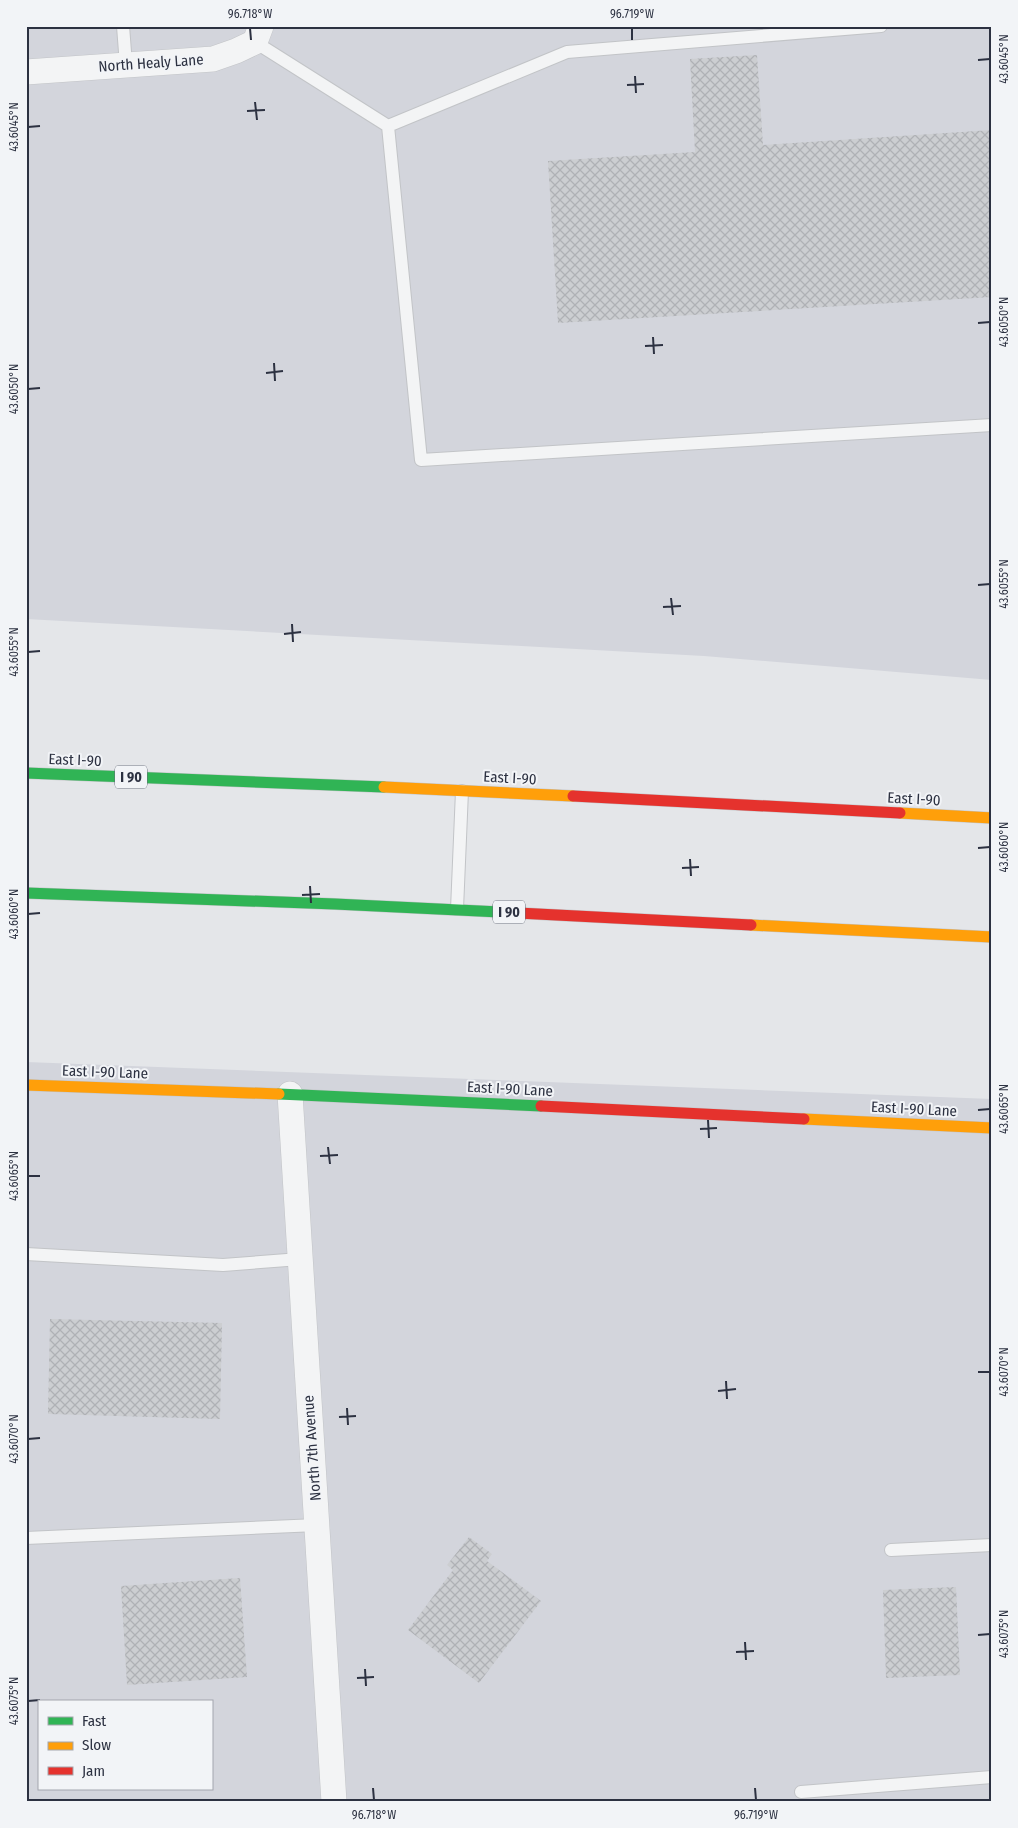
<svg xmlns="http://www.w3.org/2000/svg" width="1018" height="1828" viewBox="0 0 1018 1828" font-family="'Fira Sans Condensed',sans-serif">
	<defs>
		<pattern id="building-cross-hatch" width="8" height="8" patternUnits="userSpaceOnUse" patternTransform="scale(1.25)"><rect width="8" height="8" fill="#ccced1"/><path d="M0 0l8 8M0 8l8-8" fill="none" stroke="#afb1b5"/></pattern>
	</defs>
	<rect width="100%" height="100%" fill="#e4e6e9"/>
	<path fill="#d3d5dc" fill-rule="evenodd" d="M26,26H992V680L704,656L26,619Z
		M26,1062L992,1099V1802H26ZM39,1702H211V1789H39Z"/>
	<path fill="url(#building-cross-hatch)" d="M757,55L763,145L992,130V297L558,323L548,161L695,152L690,59Z
		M50,1319L222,1323L220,1419L48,1414Z
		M469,1537L492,1554L487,1561L541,1601L479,1683L408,1630L453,1570L447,1565Z
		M240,1578L247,1677L127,1685L121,1586Z
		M956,1587L960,1675L886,1678L883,1590Z"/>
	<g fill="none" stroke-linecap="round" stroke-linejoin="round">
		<defs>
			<path id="lane" d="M123,26L126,65
				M255,42L388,126
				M388,126L421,460L992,425
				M388,126L567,52L881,26
				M457,909L462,791
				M26,1254L223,1265L300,1259
				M26,1538L317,1525
				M891,1550L992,1545
				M801,1792L992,1777"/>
			<path id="street" d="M26,72L213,59L236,51L255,42L261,26
				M290,1094L334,1802"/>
			<path id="fast" d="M26,773L384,787
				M26,893L335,904L518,913
				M279,1094L541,1106"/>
			<path id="slow" d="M384,787L573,796
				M900,813L992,818
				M751,925L992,937
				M26,1085L279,1094
				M804,1119L992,1128"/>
			<path id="jam" d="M573,796L900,813
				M518,913L751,925
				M541,1106L804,1119"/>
		</defs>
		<use href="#lane" stroke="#c2c4c7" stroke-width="14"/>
		<use href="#street" stroke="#c2c4c7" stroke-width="26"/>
		<use href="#fast" stroke="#c2c4c7" stroke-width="12"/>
		<use href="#slow" stroke="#c2c4c7" stroke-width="12"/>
		<use href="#jam" stroke="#c2c4c7" stroke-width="12"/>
		<use href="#lane" stroke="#f3f4f5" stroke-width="12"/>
		<use href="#street" stroke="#f3f4f5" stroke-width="25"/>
		<use href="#fast" stroke="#30b455" stroke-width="11"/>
		<use href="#slow" stroke="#ff9f0a" stroke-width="11"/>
		<use href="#jam" stroke="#e5322d" stroke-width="11"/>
	</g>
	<path fill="none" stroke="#2c3141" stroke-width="2" d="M250,28L251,40M632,28V40M978,60L990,59M635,76L636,93M627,85L644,84M255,102L257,120M247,111L265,110M28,127L40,126M978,323L990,322M653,337L654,354M645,346L663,345M274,363L275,381M266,373L283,371M28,389L40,388M978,585L990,584M671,598L673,615M663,607L681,606M292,624L293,642M284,634L301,632M28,652L40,651M978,848L990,847M690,859L691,876M682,868L699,867M310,886L311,903M302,895L320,894M28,914L40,913M978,1110L990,1109M708,1120L709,1138M700,1129L717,1128M328,1147L330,1164M320,1156L338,1155M28,1176H40M978,1372H990M726,1381L727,1399M718,1391L736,1389M347,1408L348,1425M339,1417L356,1416M28,1439L40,1438M978,1635L990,1634M745,1642L746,1660M736,1652L754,1651M365,1669L366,1686M357,1678L374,1677M28,1701L40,1700M373,1788L374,1800M755,1788L756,1800"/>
	<g text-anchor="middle" stroke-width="4" stroke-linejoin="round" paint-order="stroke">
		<g fill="#f2f4f7" stroke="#676c78" stroke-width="1">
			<rect x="115" y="765.5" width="32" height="23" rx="4"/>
			<rect x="493" y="900.5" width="32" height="23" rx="4"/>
		</g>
		<g font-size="14" font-weight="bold" fill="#2c3141">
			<text x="131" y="782">I 90</text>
			<text x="509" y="917">I 90</text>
		</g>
		<g font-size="15" fill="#2c3141" stroke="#f2f4f7">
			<text transform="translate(151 63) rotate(-4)" y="5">North Healy Lane</text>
			<text transform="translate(75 760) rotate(2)" y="5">East I-90</text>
			<text transform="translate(510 778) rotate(3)" y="5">East I-90</text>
			<text transform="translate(914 799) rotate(3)" y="5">East I-90</text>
			<text transform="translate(105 1072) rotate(2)" y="5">East I-90 Lane</text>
			<text transform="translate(510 1089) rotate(3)" y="5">East I-90 Lane</text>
			<text transform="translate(914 1109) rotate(3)" y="5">East I-90 Lane</text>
			<text transform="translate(312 1448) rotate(-94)" y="5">North 7th Avenue</text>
		</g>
	</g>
	<rect width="1018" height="1828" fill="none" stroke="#f2f4f7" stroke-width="55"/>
	<rect x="38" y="1700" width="175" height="90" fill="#f2f4f7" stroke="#a3a6ae"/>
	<rect x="48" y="1717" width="25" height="8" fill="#30b455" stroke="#a3a6ae"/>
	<text x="82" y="1726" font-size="15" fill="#2c3141">Fast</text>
	<rect x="48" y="1742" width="25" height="8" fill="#ff9f0a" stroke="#a3a6ae"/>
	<text x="82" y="1750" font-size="15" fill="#2c3141">Slow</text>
	<rect x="48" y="1767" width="25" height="8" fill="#e5322d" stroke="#a3a6ae"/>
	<text x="82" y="1776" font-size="15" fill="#2c3141">Jam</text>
	<rect x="28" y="28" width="962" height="1772" fill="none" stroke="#2c3141" stroke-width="2"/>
	<g font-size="12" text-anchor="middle" fill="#2c3141">
		<text x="250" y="18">96.718°W</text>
		<text x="632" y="18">96.719°W</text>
		<text transform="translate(1004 59) rotate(-90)" y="4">43.6045°N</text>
		<text transform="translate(14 127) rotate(-90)" y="4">43.6045°N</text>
		<text transform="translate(1004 322) rotate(-90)" y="4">43.6050°N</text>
		<text transform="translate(14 389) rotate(-90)" y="4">43.6050°N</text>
		<text transform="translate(1004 584) rotate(-90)" y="4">43.6055°N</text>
		<text transform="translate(14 652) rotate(-90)" y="4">43.6055°N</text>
		<text transform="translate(1004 847) rotate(-90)" y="4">43.6060°N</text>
		<text transform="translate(14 914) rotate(-90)" y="4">43.6060°N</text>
		<text transform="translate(1004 1109) rotate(-90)" y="4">43.6065°N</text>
		<text transform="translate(14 1176) rotate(-90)" y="4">43.6065°N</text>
		<text transform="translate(1004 1372) rotate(-90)" y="4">43.6070°N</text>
		<text transform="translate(14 1439) rotate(-90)" y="4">43.6070°N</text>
		<text transform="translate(1004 1634) rotate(-90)" y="4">43.6075°N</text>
		<text transform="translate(14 1701) rotate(-90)" y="4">43.6075°N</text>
		<text x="374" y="1819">96.718°W</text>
		<text x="756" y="1819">96.719°W</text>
	</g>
</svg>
